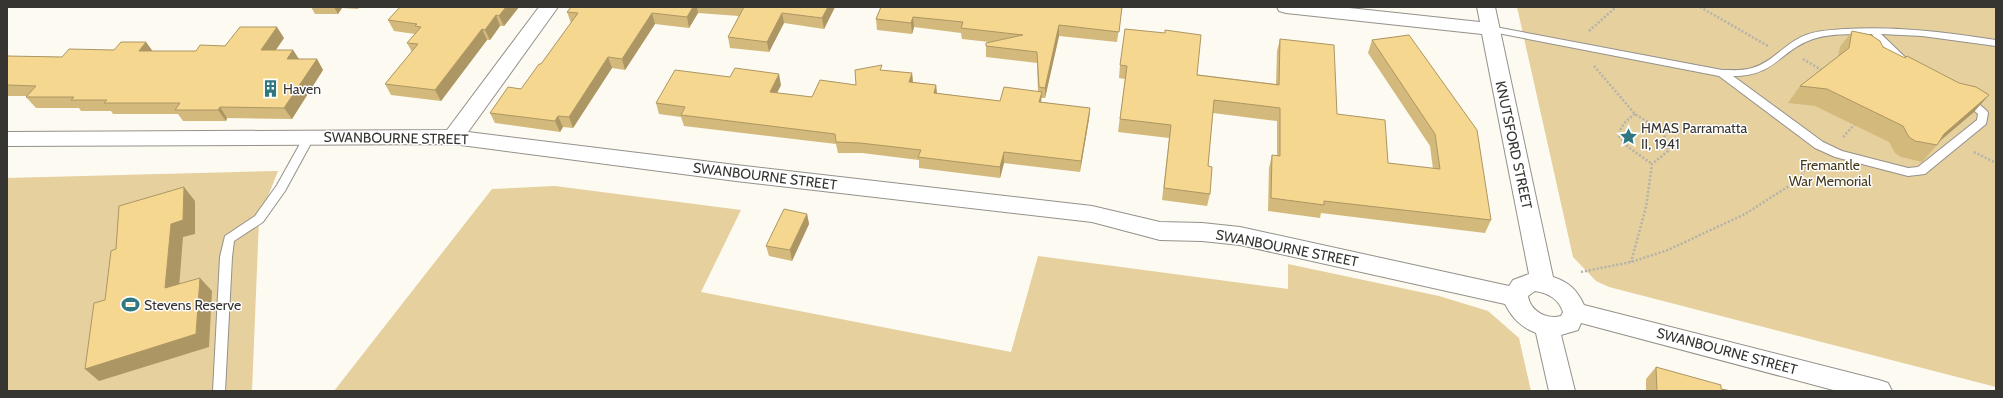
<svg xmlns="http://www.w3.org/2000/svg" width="2003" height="398" viewBox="0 0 2003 398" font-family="Cabin,sans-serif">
	<rect width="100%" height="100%" fill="#fdfaf2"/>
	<path fill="#e5d09e" d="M1517,7H1996V387L1609,287L1596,281L1573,257Z
		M278,171L259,219L252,391H7V178Z
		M555,186L741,210L701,292L1011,352L1038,256L1288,289V264L1439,296L1488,311L1519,338L1531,391H334L492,189Z"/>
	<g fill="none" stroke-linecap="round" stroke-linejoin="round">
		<defs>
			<path id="lane" d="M1490,26L1722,70C1732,70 1743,71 1752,68C1773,62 1786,42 1806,35C1819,30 1832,30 1845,29C1896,26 1946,32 1996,40V46L1922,36L1881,34L1907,59L1909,61L1904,64L1901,63L1875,39L1872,34C1854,34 1831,33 1813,39C1780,50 1776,76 1733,76L1823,142L1842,151L1908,168L1918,167L1977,120L1978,114L1962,100L1961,98L1962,96H1970L1987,111L1988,113L1986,124L1925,174L1908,176L1835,157L1815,148L1719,76L1487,31L1485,29L1487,27Z
				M310,132L315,136L285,191L263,222L234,241L232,257L225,391H213L220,257L225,236L255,216L277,185L306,133Z"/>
			<path id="street" d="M539,7H558L468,132L736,165L1092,206L1160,222L1202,223L1240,227L1509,286L1513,280L1529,274L1482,34L1286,13L1279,11L1277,7H1340L1480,22L1477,7H1495L1553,277C1569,282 1577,290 1584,305L1879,380L1888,383L1892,391H1837L1581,323L1578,330L1561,335L1575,391H1549L1536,333C1521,327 1513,319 1505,304L1240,245L1202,241L1160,240L1092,222L736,181L453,144L7,146V132L447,130ZM1535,291C1548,293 1559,299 1563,312L1561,316C1547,320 1530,311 1528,296Z"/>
		</defs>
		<use href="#lane" stroke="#94918a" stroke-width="2"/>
		<use href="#street" stroke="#94918a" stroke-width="2"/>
		<path stroke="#b4b2ab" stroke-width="2.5" stroke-dasharray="2 2" stroke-linecap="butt" d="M1700,7L1768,46
			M1589,31L1616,7
			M1803,59L1823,71
			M1594,66L1635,114L1662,131L1667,142L1668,151L1652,164L1646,207L1631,262
			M1635,114C1627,120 1620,125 1619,136L1628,147L1652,164
			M1843,137L1856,123
			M1974,152L1996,163
			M1581,272L1631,262L1668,250L1745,214L1800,179L1809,160"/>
		<use href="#lane" fill="#fff" fill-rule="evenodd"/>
		<use href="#street" fill="#fff" fill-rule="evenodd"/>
	</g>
	<path fill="#d3b97b" d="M311,7H359L358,9L342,8L338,14H315Z
		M400,7H519L504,26H500L490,40H487L441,101L391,95L385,84L412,52L407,43L415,34L394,31L388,20Z
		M571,7H835L824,29L784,23L769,52L730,48L728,37L739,16L698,13L689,28L655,24L625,70L612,68L573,128L563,127L560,132L495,123L490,113L521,89L541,64L571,23L567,12Z
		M881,7H1122L1117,42L1059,36L1045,98H1041V102L1090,108L1089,119L1080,172L1004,163L1000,178L919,168V160L862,153H838L836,144L684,126L681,117L659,114L656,103L781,85L777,93L812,97L856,85L882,70L912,73L913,82L936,85L937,93L1000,101L1038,92L1037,63L986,57V43L989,42L962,39L961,33L914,27L912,34L877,30L876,19Z
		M1852,31L1883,47L1974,112L1939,142L1937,145L1922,162L1901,157L1895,153L1889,142L1815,106L1788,103L1800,86L1838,56L1840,47Z
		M1409,35L1491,220L1485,233L1321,213L1320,218L1268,211L1269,168L1272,155L1277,156V121L1213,113L1208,166L1210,194L1207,206L1162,200L1169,138L1118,132L1125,79L1119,78L1120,65L1276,84L1277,51L1280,39L1337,114L1388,163L1433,169L1430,146L1368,53L1372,40Z
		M284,38L276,50H293L299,59H317L323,70L292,119L227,118L226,121H183L178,114H113L111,111H81L79,108H36L26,97L27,96H7V54L9,56L62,57L114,50L146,42L152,51H196L225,46Z
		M807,214L809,224L792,261L769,256L766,246Z
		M1656,367L1721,389L1732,391H1646V379Z"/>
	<path fill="#ac9664" d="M334,7H341L342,8L338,14Z
		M506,7H519L504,26L499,16Z
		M693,7H697L698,13L689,28L687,17Z
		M828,7H835L824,29L822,18Z
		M652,13L655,24L625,70L622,59Z
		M782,13L784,23L769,52L767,42Z
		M496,15L500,26L490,40L485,30Z
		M913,17L914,27L912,34L911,23Z
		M1059,25V36L1045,98V88Z
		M277,27L284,38L268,61L261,50Z
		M482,29L487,40L441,101L435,90Z
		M146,42L154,53L139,51Z
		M293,50L300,61L287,59Z
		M608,57L612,68L573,128L569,117Z
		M317,59L323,70L292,119L284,108Z
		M912,73L913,84L909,82Z
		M779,74L781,85L772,103L770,92Z
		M936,85L937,96L934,93Z
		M1042,92L1041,103L1039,102Z
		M1989,95L1974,112L1935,145L1944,134Z
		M220,107L227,118L226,121L218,110Z
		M1090,108L1089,119L1080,172L1081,161Z
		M558,116L563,127L560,132L555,121Z
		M1004,152V163L1000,178V167Z
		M184,187L195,201V234L183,237L178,301L165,288L171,224Z
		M807,214L809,224L792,261L790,250Z
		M200,278L212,291L209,347L99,381L85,369Z"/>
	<path fill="#f5d78f" stroke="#ac9664" d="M400,7H506L499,16L496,15L485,30L482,29L435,90L385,84L418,44L407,43L421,27L415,26L417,24L388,20Z
		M571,7H693L687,17L652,13L622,59L608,57L569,117L558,116L555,121L490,113L508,87L521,89L539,64H541L578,13L567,12Z
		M744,7H828L822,18L782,13L767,42L728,37Z
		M881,7H1122L1119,32L1059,25L1045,88L1039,87L1037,52L986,46V43L1023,35L961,28L963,22L913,17L911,23L876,19Z
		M240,27H277L261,50H293L287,59H317L284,108L220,107L218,110H175L180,103H104L107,100H71L74,97H26L36,86L7,85V56L62,57L69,49L114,50L121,42H146L139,51H196L200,45L225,46Z
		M1125,29L1165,33V30L1201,35L1197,75L1279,85L1280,39L1334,45L1337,114L1385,120L1388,163L1440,169L1435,134L1372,40L1409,35L1477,130L1491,220L1324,201V205L1271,198L1272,155L1280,156V108L1214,100L1208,166L1212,167L1210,194L1164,188L1171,125L1120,119L1127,66L1120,65Z
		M1852,31L1871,35L1880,41L1883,47L1905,58L1907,56L1959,83L1976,87L1989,95L1944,134L1937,145L1915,141L1909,137L1903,126L1827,89L1800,86L1849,48Z
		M882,65L880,70L912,73L909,82L936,85L934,93L1000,101L1004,87L1042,92L1039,102L1090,108L1081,161L1004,152L1000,167L918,157L921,150L860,143L836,142L835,134L681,115L685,107L656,103L675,70L730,77L735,68L779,74L770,92L812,97L820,80L856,85L855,70Z
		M184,187L183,220L171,224L165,288L200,278L196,334L85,369L94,303L105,300L111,251L116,249L119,206Z
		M784,209L807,214L790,250L766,246Z
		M1656,367L1721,385V389L1732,391H1657Z"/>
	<defs>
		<symbol id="building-bare" viewBox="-9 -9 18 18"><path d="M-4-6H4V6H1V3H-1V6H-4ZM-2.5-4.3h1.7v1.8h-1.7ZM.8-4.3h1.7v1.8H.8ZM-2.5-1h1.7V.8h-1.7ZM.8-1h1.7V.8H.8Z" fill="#307782" stroke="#fff" stroke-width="2.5" paint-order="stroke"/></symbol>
		<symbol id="sight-bare" viewBox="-9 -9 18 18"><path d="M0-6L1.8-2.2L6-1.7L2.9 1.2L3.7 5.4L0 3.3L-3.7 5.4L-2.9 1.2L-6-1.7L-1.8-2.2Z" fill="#307782" stroke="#fff" stroke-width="2.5" paint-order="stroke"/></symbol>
		<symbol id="stadium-bare" viewBox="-9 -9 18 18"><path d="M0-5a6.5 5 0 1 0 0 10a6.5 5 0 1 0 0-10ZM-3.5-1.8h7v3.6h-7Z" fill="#307782" stroke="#fff" stroke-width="2.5" paint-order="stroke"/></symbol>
	</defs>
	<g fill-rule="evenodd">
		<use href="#building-bare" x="258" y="76" width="25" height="25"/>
		<use href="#sight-bare" x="1616" y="124" width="25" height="25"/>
		<use href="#stadium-bare" x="118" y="292" width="25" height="25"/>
	</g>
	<g text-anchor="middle" stroke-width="3" stroke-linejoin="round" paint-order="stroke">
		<g font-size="14" fill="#363532" stroke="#fff" text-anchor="start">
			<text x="283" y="94">Haven</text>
			<text x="1641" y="133">HMAS Parramatta<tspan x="1641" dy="16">II, 1941</tspan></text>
			<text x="144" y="310">Stevens Reserve</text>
		</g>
		<g font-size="14" fill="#363532" stroke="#fff">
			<text transform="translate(396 138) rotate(1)" y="5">SWANBOURNE STREET</text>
			<text transform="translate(1514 145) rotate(78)" y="5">KNUTSFORD STREET</text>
			<text transform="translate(765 176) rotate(7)" y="5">SWANBOURNE STREET</text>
			<text transform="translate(1287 248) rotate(11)" y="5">SWANBOURNE STREET</text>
			<text transform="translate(1727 351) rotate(15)" y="5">SWANBOURNE STREET</text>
		</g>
		<g font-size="14" fill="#463a1a" stroke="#fff">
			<text x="1830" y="170">Fremantle<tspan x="1830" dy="16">War Memorial</tspan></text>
		</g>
	</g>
	<rect width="2003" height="398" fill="none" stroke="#363532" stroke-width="16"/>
</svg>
